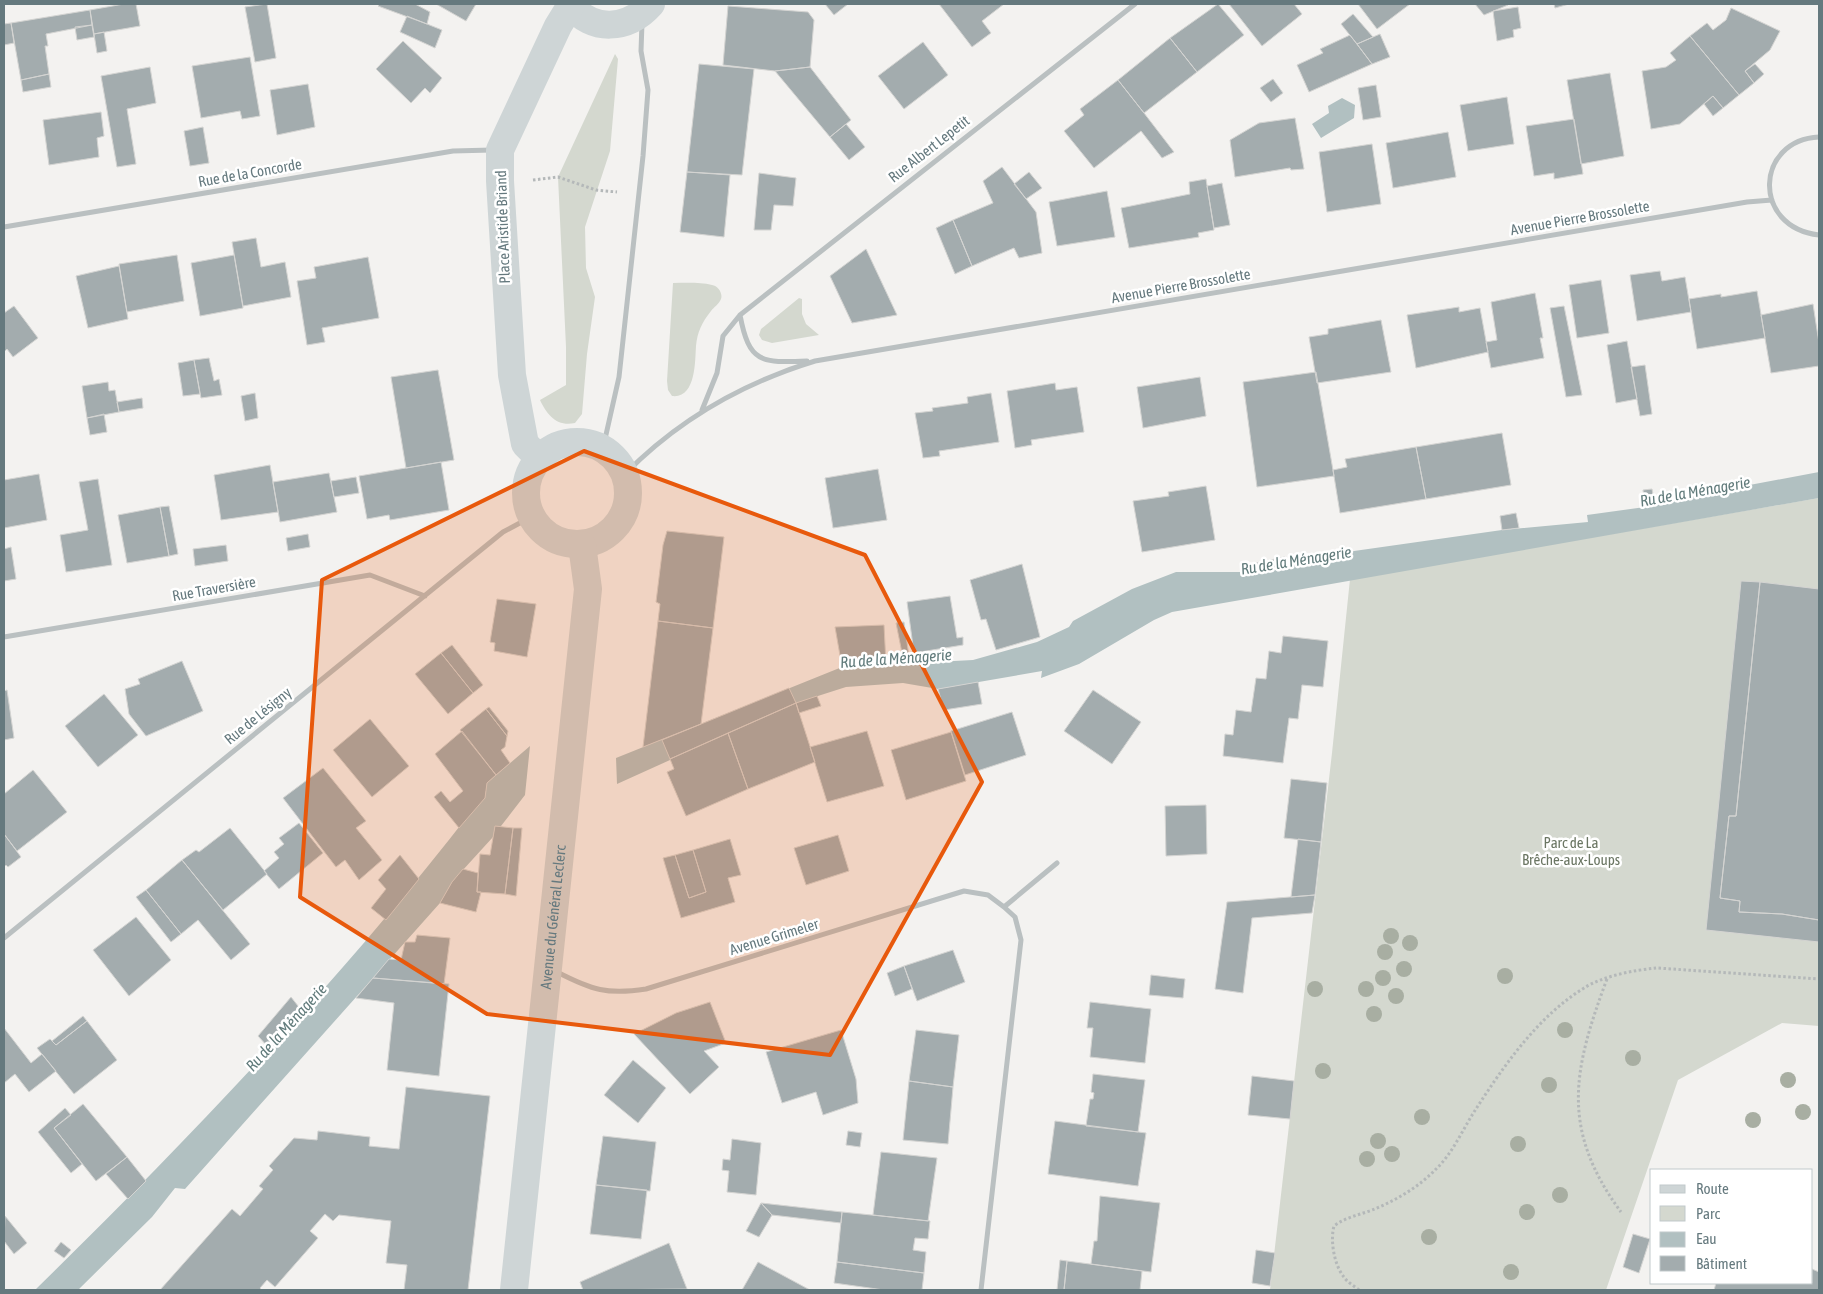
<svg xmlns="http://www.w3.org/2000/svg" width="1823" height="1294" viewBox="0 0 1823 1294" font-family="'Asap Condensed',sans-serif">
	<rect width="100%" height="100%" fill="#f3f2f0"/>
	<path fill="#d4d8cf" d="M615,54L618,59L610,151L585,227L586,268L595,297L587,354L582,414L575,423C557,427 547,415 540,400L566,385V347L558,177Z
		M673,283C685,283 700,282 712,285C718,286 723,293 721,299C719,304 714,307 711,311C702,322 697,333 696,346C695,361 696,399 672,396L668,390L667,381Z
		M799,298L802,299V314L806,324L819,335L772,343L762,340L759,335L761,329Z
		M1819,498V1026L1782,1023L1678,1080L1606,1290H1270L1332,753L1350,579Z"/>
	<path fill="#b1c0c1" d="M1342,98L1355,105L1354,118L1321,138L1312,124L1329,113L1328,106Z
		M1819,472V498L1172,612L1154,620L1079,664L1041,678L1042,671L938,689L903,683L846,687L796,703L617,784L616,758L842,667L973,660L1037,642L1069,627L1073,621L1132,589L1176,572H1257L1347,552L1502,530L1588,522L1587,515L1645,507L1654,505V503Z
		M530,746L525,795L501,826H495L493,837L452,882L440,903L185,1189L175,1188L152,1217L78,1290H35C188,1140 339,982 470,813L485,798L487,783Z"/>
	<path fill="#a3acae" stroke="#d4d4d2" d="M124,4H136L140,26L94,34L90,10Z
		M267,4L276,58L255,62L245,7Z
		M380,4H415L430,12L427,24L378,6Z
		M436,4H476L466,21Z
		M825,4H848L834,15Z
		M939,4H1004L982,21L991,33L972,47Z
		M1218,4L1244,35L1197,72L1170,38Z
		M1229,4H1294L1302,14L1262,46Z
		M1358,4H1410L1377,29Z
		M1475,4H1508V5L1484,15Z
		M1554,4H1569L1555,8Z
		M728,6L808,12L814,20L810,67L775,71L723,65Z
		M1518,7L1521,28L1513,30L1514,37L1497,41L1493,11Z
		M1731,8L1780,31L1770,50L1745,71L1754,83L1739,95L1690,36L1707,23L1713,30L1726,20Z
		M90,10L92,25L46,34L48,46H45L49,74L21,80L11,23Z
		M1353,14L1373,37L1357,44L1341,24Z
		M407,16L442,30L435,48L400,32Z
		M11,23L14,43L4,45V24Z
		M92,25L94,37L77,40L75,27Z
		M104,32L107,51L97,53L94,34Z
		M1380,34L1390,57L1372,64L1357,44Z
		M1350,35L1372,64L1309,92L1297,65L1323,53L1320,49Z
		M1690,36L1739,95L1723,108L1713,96L1680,124L1651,129L1642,71L1666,67L1676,60L1670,53Z
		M1170,38L1197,72L1144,113L1118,80Z
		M403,41L442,78L430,93L425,88L411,103L376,69Z
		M923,42L948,75L904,109L878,76Z
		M250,57L260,116L242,119L240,111L201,118L192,66Z
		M699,64L754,69L742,175L687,172Z
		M1755,64L1764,74L1754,83L1745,71Z
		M150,67L156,103L127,109L136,164L117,167L101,76Z
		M810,67L851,120L830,137L775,71Z
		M1610,73L1624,156L1581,164L1567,80Z
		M49,74L51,87L23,92L21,80Z
		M1273,79L1283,93L1271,102L1260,88Z
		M1118,80L1144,113L1174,152L1162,158L1141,131L1094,168L1064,131L1084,115L1080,109Z
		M308,84L315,127L277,135L270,90Z
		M1376,85L1381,117L1363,120L1358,88Z
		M1713,96L1723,108L1713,116L1704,104Z
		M1507,97L1514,144L1468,151L1460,105Z
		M101,112L104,136L97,138L99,157L49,165L43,120Z
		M1295,118L1304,169L1291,170L1290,168L1235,177L1230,140L1259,123Z
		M1574,119L1583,174L1554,179V173L1534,176L1526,126Z
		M846,124L865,147L849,160L830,137Z
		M203,127L209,163L190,166L184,131Z
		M1448,132L1456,177L1393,188L1386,143Z
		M1372,144L1381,204L1327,212L1319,152Z
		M1002,167L1036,212L1042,253L1019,258L1014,248L972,266L953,220L993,203L983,181Z
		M687,172L730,175L724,237L680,232Z
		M1029,172L1042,188L1026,199L1014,184Z
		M759,173L796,178L793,206L774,205L771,230H754Z
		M1206,179L1214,230L1198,233L1199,237L1129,248L1121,208L1190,194L1189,182Z
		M1222,183L1230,225L1214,228L1207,186Z
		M1107,191L1115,237L1057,246L1049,202Z
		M953,220L972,266L955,274L936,228Z
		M256,238L261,267L285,262L291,297L243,306L232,242Z
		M866,249L897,315L852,323L830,276Z
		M177,255L184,301L127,312L119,264Z
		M234,255L243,308L200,316L191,263Z
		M368,257L379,318L322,328L325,342L307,345L297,281L316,278L314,267Z
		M119,266L128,319L88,328L76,276Z
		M1660,271L1662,281L1685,277L1691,312L1637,321L1630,275Z
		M1601,280L1609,333L1577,338L1569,285Z
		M1757,291L1765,338L1697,349L1689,299L1721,294V297Z
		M1535,293L1543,338H1540L1544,358L1491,368L1486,342L1497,340L1491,302Z
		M1813,304L1819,343V366L1771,373L1761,315Z
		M14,306L38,338L13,357L7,349L4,352V313Z
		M1564,306L1582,395L1566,397L1550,308Z
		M1459,307V312L1480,308L1488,352L1416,368L1407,315Z
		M1381,320L1391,372L1317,383L1309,337L1328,334V329Z
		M1627,341L1637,399L1616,403L1607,345Z
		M209,358L214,381L219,379L222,395L201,398L194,360Z
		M194,360L200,394L183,396L178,363Z
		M1645,365L1652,414L1640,416L1631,367Z
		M438,370L454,460L406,468L391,377Z
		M1316,372L1334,476L1257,487L1243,382Z
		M1200,377L1206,416L1143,428L1137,387Z
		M108,382L109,391L115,390L119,412L87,418L82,386Z
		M1055,383L1056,390L1077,387L1084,432L1031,440L1032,445L1015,448L1007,391Z
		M255,393L258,418L245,421L241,396Z
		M991,393L999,442L939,451L940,456L923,458L915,413L933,411L932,408L968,403L967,397Z
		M142,398L143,408L119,412L117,402Z
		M104,414L107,432L90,435L87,418Z
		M1502,433L1511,485L1426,499L1416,447Z
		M1416,447L1426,499L1340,513L1333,470L1347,467L1345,459Z
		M441,462L449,510L390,520L389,515L367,519L359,476Z
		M270,465L278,512L221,520L214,475Z
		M878,469L887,520L833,528L825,478Z
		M329,473L337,512L280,522L273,482Z
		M39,474L47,520L4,528V480Z
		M356,477L359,493L334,497L331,481Z
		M98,479L112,565L66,572L60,535L88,530L79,482Z
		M1206,486L1215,540L1142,552L1133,501L1169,496L1168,492Z
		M1652,489L1655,505L1645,507L1643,490Z
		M169,506L178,554L169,556L160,507Z
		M160,507L169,556L127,563L118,515Z
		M1516,513L1519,528L1502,530L1500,516Z
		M667,531L724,537L713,628L658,621L660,604L656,602L663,545Z
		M308,534L310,547L288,551L286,538Z
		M226,545L228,561L195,566L193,549Z
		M11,547L16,579L4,581V549Z
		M1285,557L1287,565L1266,570L1265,561Z
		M1265,561L1266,570L1257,572L1256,563Z
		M1022,564L1040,637L996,650L986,619L981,620L970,580Z
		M1741,581L1760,582L1736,816H1729L1720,898L1740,901L1739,912L1782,914L1819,920V942L1706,930Z
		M1760,582L1819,589V920L1782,914L1739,912L1740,901L1720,898L1729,816H1736Z
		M950,596L957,638L963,637V645L914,653L907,602Z
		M497,599L536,604L527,657L494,651L495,643L490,642Z
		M658,621L713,628L701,724L643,747Z
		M904,622L909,656L903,658L896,623Z
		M884,625L886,664L842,667L835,627Z
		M1283,636L1328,641L1323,687L1302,685L1298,719L1289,718L1283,763L1223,756L1225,734L1233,735L1236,710L1251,712L1256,678L1266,679L1269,651L1281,653Z
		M452,645L483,685L473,693L441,653Z
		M441,653L473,693L448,714L415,674Z
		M182,661L203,711L146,736L129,714L125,689L140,684L138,679Z
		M978,682L982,704L944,710L938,689Z
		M789,688L796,703L670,759L662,740Z
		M7,690L14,738L4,740V691Z
		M1093,690L1141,722L1112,764L1064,731Z
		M104,694L138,735L98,767L65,726Z
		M817,696L821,706L799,713L796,703Z
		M796,703L815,762L748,789L728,733Z
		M489,707L508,731L507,736L486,709Z
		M486,709L507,736L505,747L501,750L510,763L496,775L460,730Z
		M1012,712L1026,755L965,775L951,731Z
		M370,719L409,766L372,797L333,750Z
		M462,731L496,775L487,783L485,798L459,828L434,797L441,791L450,802L463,791L435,754Z
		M867,731L884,786L827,802L810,747Z
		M951,732L966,781L906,800L891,750Z
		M728,733L748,789L686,816L667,772L674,769L670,759Z
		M323,768L366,821L356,828L382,860L359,880L345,860L336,867L283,798Z
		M33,770L67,812L17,851L4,834V794Z
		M1291,779L1327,783L1321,842L1284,838Z
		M1206,805L1207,854L1166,856L1165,806Z
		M299,823L323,853L279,889L264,871L279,858L274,852L284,844L279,838Z
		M495,826L513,828L505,894L477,892L480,854L490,855Z
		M230,828L267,874L223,910L182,860L196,850L199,852Z
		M513,828H522L516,896L505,894Z
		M4,834L21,857L8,867L6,865L4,867Z
		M838,835L849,871L806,885L794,848Z
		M730,839L741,875L728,878L735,902L681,918L663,858L675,855L689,898L706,892L693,850Z
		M1298,839L1321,842L1315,895L1291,897Z
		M693,850L706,892L689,898L675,855Z
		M400,855L419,879L386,920L371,908L386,889L378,880Z
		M182,860L250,944L231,960L198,920L181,934L146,890Z
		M463,869L478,873L477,892H481L476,912L440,903L452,882Z
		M146,890L181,934L171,942L136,897Z
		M1315,895L1312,913L1252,918L1243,993L1215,989L1227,902Z
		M136,917L171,960L129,996L93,950Z
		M417,935L450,938L444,984L373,978L389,959L401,960L405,942H415Z
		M953,950L965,982L917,1001L904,966Z
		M904,966L912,989L895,996L887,973Z
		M1151,975L1185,979L1183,998L1149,995Z
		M373,978L449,984L439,1076L387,1070L394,1003L356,998Z
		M291,997L302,1011L269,1048L258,1036Z
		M710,1002L726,1043L704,1051L719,1067L690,1094L634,1034L676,1013Z
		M1090,1002L1151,1009L1145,1063L1090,1057L1093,1028H1087Z
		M83,1016L87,1021L56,1045L52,1041Z
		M87,1021L117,1060L74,1094L37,1048L50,1039L56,1045Z
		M4,1028L31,1063L42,1054L56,1071L29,1092L15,1074L4,1083Z
		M841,1030L856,1079L858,1103L823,1115L816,1092L782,1103L766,1052Z
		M916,1030L959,1035L953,1087L909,1081Z
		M633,1060L666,1088L638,1123L604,1095Z
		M1093,1074L1145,1080L1138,1132L1086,1126L1090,1099H1093L1094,1093L1091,1092Z
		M1252,1076L1294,1081L1290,1119L1248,1115Z
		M909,1081L953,1087L948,1144L903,1140Z
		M406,1087L490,1096L468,1290H404L407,1265L386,1263L391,1221L339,1215L333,1221L325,1214L310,1231L318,1238L275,1287L267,1280L260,1288L262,1290H160L232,1209L240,1216L263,1189L259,1186L273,1170L269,1166L294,1138L317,1140L318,1131L370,1137L369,1146L399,1149Z
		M83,1104L127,1157L96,1181L54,1128Z
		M65,1108L71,1115L54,1128L82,1164L71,1173L38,1132Z
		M1055,1121L1146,1133L1138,1186L1048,1174Z
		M848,1131L862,1133L860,1147L846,1145Z
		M603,1136L656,1142L650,1191L596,1185Z
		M732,1139L761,1143L756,1195L727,1192L729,1171L722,1170L723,1159L730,1160Z
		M881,1152L937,1158L928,1221L873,1215Z
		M127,1157L146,1181L128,1199L106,1174Z
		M596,1185L647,1190L641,1239L590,1234Z
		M1100,1196L1160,1203L1151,1272L1091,1264L1094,1241H1097Z
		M761,1203L842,1212L841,1223L772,1215Z
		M761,1203L772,1215L759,1237L746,1231Z
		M842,1212L930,1221L928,1239L915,1238L913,1250L926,1252L924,1273L837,1262Z
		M5,1216L27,1243L14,1254L4,1241Z
		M1633,1234L1650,1239L1639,1273L1623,1267Z
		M61,1242L71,1250L64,1258L54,1251Z
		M669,1243L687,1289L583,1290L580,1282Z
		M1256,1250L1275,1253L1270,1286L1252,1283Z
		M1060,1260L1067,1261L1064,1290H1057Z
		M1067,1261L1142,1271L1140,1290H1064Z
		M758,1262L810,1290H742Z
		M837,1262L924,1273L922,1290H884L834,1283Z
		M1812,1269L1819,1272V1290H1714L1716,1283H1812Z"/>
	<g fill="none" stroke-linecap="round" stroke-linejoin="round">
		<path stroke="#b4b8b9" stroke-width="3" stroke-dasharray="2.5 2.5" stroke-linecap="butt" d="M533,180L558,177L596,190L617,192
			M1607,979C1573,1070 1560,1129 1621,1212
			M1359,1290C1354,1286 1347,1282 1344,1277C1334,1265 1330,1240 1334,1226C1346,1217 1359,1215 1372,1210C1395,1201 1419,1187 1436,1169C1452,1154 1462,1131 1474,1112C1503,1067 1537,1017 1584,988C1603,976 1634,970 1657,968L1819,979"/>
		<path stroke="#bac0c1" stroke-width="5" d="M1819,137C1755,140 1751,227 1819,235
			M4,227L453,151L492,150
			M740,315C749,363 761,363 807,361
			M702,410L717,373L723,336L740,315L1135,4
			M603,448L619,377L643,156L648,90L641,51L642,23
			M625,474C678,420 743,383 815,361L1747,202L1772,200
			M4,637L370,575L425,596
			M1004,907L1057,863
			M4,938L503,532L531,517
			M557,972C592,990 607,995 646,989L964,891L988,895L1004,907L1015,917L1021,940L981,1290"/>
		<g stroke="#ced5d6" stroke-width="28">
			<path d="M570,4C592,33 628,30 651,4"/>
			<circle cx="577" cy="493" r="51"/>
			<path d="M539,458L525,444L512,375L500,181V150L558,26L571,5"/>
			<path id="s1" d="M514,1290L588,589L582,545"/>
		</g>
	</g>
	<g fill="#a8aea2">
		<circle cx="1391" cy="936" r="8"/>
		<circle cx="1410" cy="943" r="8"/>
		<circle cx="1385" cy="952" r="8"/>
		<circle cx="1404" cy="969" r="8"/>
		<circle cx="1505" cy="976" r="8"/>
		<circle cx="1383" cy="978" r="8"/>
		<circle cx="1315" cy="989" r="8"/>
		<circle cx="1366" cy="989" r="8"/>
		<circle cx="1396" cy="996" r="8"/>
		<circle cx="1374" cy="1014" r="8"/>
		<circle cx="1565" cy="1030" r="8"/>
		<circle cx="1633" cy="1058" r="8"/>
		<circle cx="1323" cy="1071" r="8"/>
		<circle cx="1788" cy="1080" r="8"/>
		<circle cx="1549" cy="1085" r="8"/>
		<circle cx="1803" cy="1112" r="8"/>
		<circle cx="1422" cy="1117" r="8"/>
		<circle cx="1753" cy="1120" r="8"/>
		<circle cx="1378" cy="1141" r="8"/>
		<circle cx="1518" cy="1144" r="8"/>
		<circle cx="1392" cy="1154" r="8"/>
		<circle cx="1367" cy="1159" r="8"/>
		<circle cx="1560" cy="1195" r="8"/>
		<circle cx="1527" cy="1212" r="8"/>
		<circle cx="1429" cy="1237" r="8"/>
		<circle cx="1511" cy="1272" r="8"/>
	</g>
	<path fill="#e8590c" fill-opacity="0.2" stroke="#e8590c" stroke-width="4" stroke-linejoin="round" d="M584,451L865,555L982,782L830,1055L487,1014L300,897L322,580Z"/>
	<g text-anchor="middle" stroke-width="5" stroke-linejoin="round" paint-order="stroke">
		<g font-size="15" fill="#65797e" stroke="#fff">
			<text transform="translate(929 149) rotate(-38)" y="5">Rue Albert Lepetit</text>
			<text transform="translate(250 173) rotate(-10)" y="5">Rue de la Concorde</text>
			<text transform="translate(1580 218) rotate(-10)" y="5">Avenue Pierre Brossolette</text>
			<text transform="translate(503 227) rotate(-92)" y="5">Place Aristide Briand</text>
			<text transform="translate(1181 286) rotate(-10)" y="5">Avenue Pierre Brossolette</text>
			<text transform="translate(214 589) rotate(-10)" y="5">Rue Traversière</text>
			<text transform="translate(258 716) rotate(-39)" y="5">Rue de Lésigny</text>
			<text dy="5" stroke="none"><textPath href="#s1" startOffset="375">Avenue du Général Leclerc</textPath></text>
			<text transform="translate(774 937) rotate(-17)" y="5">Avenue Grimeler</text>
		</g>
		<g font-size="15" fill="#6b7663" stroke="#fff">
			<text x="1571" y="848">Parc de La<tspan x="1571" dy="17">Brêche-aux-Loups</tspan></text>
		</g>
		<g font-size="16" font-style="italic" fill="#617b7b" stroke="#fff">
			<text transform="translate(1695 491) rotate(-10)" y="6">Ru de la Ménagerie</text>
			<text transform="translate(1296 560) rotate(-9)" y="6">Ru de la Ménagerie</text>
			<text transform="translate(896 658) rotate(-4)" y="6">Ru de la Ménagerie</text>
			<text transform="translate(286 1027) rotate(-48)" y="6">Ru de la Ménagerie</text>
		</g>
	</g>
	<rect width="1823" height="1294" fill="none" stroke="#65797e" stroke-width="10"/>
	<rect x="1650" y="1169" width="162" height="115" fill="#ffffff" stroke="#c1c9cb"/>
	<rect x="1660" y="1185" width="25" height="8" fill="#ced5d6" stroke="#c1c9cb"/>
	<text x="1696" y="1194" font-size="15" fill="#65797e">Route</text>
	<rect x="1660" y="1206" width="25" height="15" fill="#d4d8cf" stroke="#c1c9cb"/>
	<text x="1696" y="1219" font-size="15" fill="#65797e">Parc</text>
	<rect x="1660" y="1232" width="25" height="15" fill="#b1c0c1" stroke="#c1c9cb"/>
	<text x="1696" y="1244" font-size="15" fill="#65797e">Eau</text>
	<rect x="1660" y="1256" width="25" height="15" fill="#a3acae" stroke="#c1c9cb"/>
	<text x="1696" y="1269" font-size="15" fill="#65797e">Bâtiment</text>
</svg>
